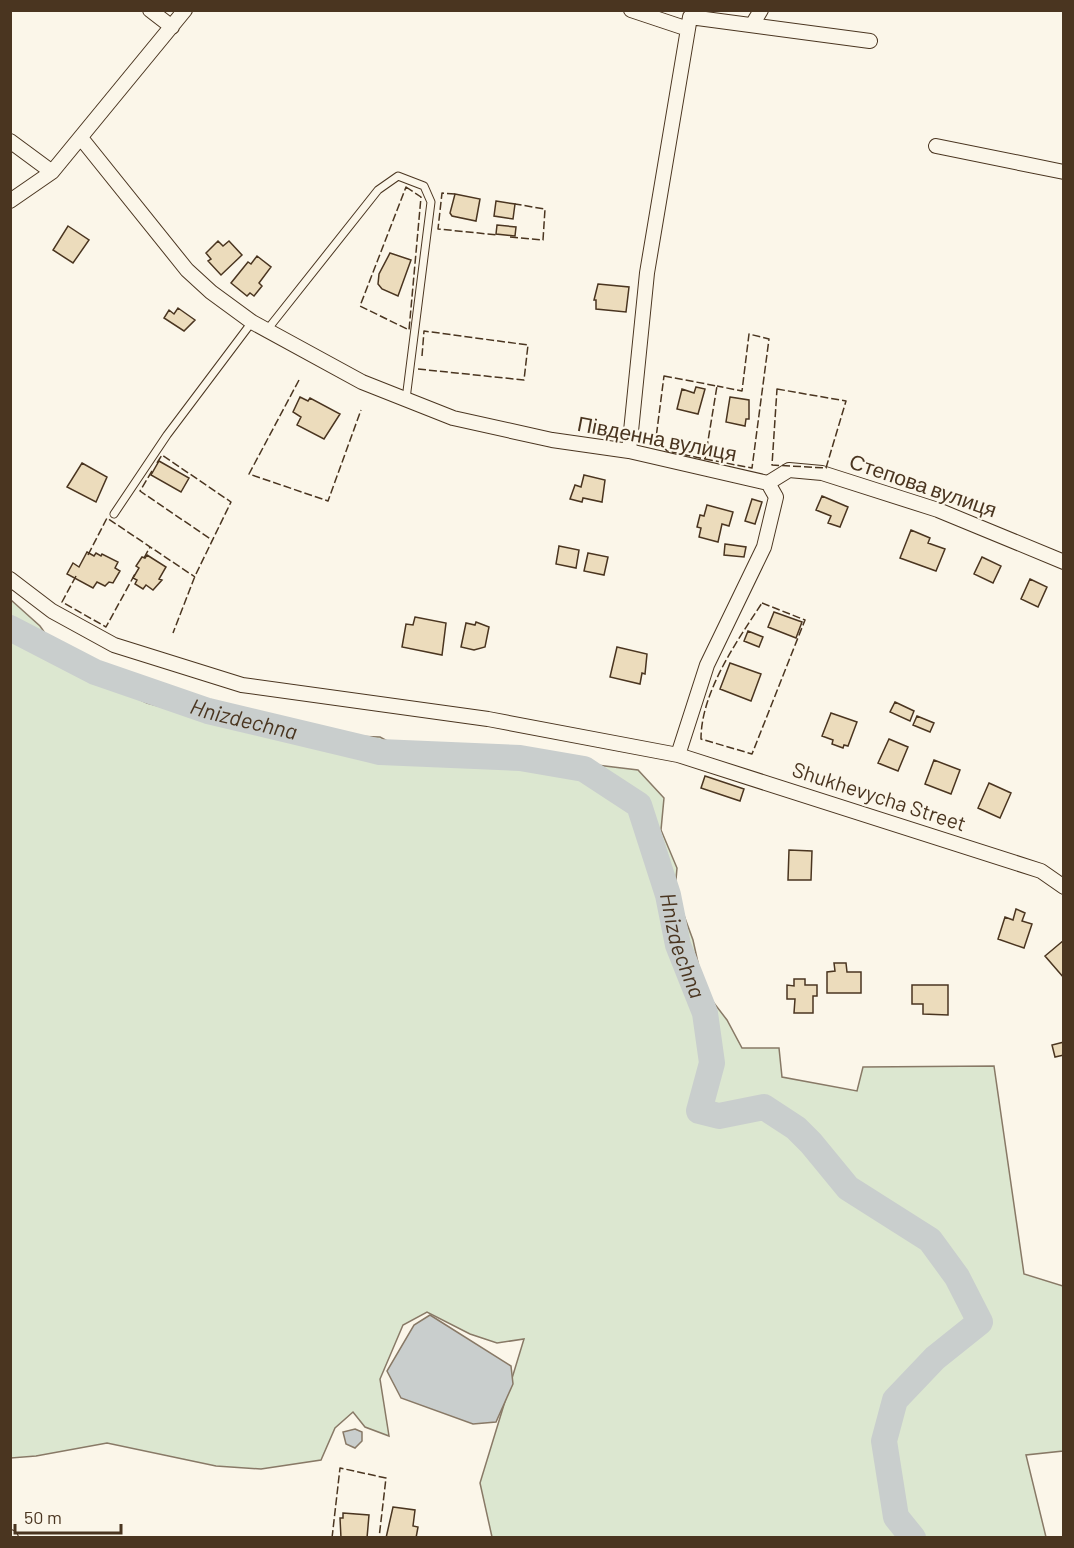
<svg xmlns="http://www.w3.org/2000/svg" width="1074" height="1548" viewBox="0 0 1074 1548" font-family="Barlow,sans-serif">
	<rect width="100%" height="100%" fill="#fbf6e9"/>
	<path fill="#dce7d0" stroke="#887966" stroke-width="1.5" d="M11,600L40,626L68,666L147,703L268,736L310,742L349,736L380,737L417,757L451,756L469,748L510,768L547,759L638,770L664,798L661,830L677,868L675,891L693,940L704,990L727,1020L742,1048H779L782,1077L857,1091L863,1067L994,1066L1024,1274L1063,1286V1451L1026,1455L1046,1537H492L480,1483L524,1339L497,1343L470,1334L427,1312L403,1325L380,1379L389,1436L365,1427L353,1412L335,1428L321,1460L261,1469L216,1466L107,1443L36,1456L11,1458Z"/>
	<path fill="#c9cecd" stroke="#887966" stroke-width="1.5" d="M430,1315L511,1366L513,1384L496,1422L473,1424L401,1398L387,1371L414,1325Z
		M355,1429L362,1432V1441L355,1448L346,1444L343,1432Z"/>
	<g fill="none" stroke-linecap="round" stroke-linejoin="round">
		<path stroke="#c9cecd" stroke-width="26" id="s1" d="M10,628L95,672L208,711L380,752L520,758L584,769L639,805L668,895L678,945L705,1013L712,1063L699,1111L719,1116L764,1107L796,1128L811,1143L848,1188L930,1240L957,1277L980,1322L935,1358L895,1400L884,1441L896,1517L913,1538"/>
	</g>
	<path fill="#ecdcbc" stroke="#4a3520" stroke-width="1.5" d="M455,194L480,199L476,221L452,216L450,213Z
		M496,201L515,204L513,219L494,216Z
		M497,225L516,227L515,236L496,234Z
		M68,226L89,240L73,263L53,250Z
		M218,241L223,246L229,241L242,255L221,275L208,261L211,259L206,253Z
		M390,253L411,260L398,296L382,289L378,284L379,274Z
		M257,256L271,267L259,283L262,286L254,296L250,293L247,296L231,283L248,262L251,264Z
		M598,284L629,287L626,312L596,309V300H594Z
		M178,308L195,320L184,331L164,318L169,310L174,314Z
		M696,387L705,389L698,414L677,409L682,389L694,393Z
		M300,397L308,401L310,398L340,414L324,439L297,425L301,417L293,412Z
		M730,397L749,400V419H746L745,426L726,422Z
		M159,461L189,478L181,492L151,475Z
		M82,463L107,477L96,502L67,487Z
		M584,475L605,480L602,502L583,498L582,502L570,499L575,485L581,487Z
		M822,496L848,507L840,527L828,523L831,516L816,510Z
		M752,499L762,502L755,524L745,521Z
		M707,505L733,512L729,526L722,524L718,542L699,537L701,528L697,527L700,515L704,516Z
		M911,530L930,538L928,543L945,549L936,571L900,558Z
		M725,544L746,547L744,557L724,555Z
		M559,546L579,550L576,568L556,564Z
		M87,552L94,556L96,553L101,556L102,554L118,562L115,568L120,571L113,583L109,582L105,586L97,582L93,588L67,574L73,563L79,567Z
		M588,553L608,557L604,575L584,571Z
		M147,555L166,567L159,579L162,580L153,590L146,585L143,589L135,584L137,580L133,578L139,568L136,566L142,557L145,558Z
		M982,557L1001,566L993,583L974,574Z
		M1030,579L1047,587L1038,607L1021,599Z
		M774,612L802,622L796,638L768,627Z
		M415,617L446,623L442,655L402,647L406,624L413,625Z
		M476,622L489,627L485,647L474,650L461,647L466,623L475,625Z
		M748,631L763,637L759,647L744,641Z
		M617,647L647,654L645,674L642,673L640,684L610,677Z
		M730,663L761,674L751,701L720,689Z
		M895,702L914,711L910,721L890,712Z
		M831,713L857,722L848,746L844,745L843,748L832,744L833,740L822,736Z
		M917,716L934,723L930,732L913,725Z
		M889,739L908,747L898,771L878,763Z
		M934,760L960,770L951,794L925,784Z
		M705,776L744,789L740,801L701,788Z
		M989,783L1011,793L1000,818L978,808Z
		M789,850L812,851L811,880H788Z
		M1016,909L1025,913L1022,921L1032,924L1024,948L998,939L1005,917L1013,920Z
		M1064,940V978L1045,956Z
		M834,963H846L847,972H861V993H827V972L835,971Z
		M794,979H805V985H817V996H813V1013H794L795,999H787V985L794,986Z
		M912,985H948V1015L923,1014V1004H912Z
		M1064,1042V1055L1055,1057L1052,1045Z
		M393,1507L415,1510L413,1526L418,1527L416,1538H386Z
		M343,1513L369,1515L367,1538H341L340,1518H343Z"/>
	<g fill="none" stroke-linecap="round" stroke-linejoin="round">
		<defs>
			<path id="service" d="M267,330L378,190L398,176L424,186L431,202L406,399
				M114,514L167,435L252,322"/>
			<path id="minor" d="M150,10L172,27
				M631,10L688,29
				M752,25L761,10
				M81,138L187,270L211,292L252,322L362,382L453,418L552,440L629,451L768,483L776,497L764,547L707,665L678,755
				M10,141L52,172
				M936,146L1064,172
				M10,201L52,172L185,10
				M629,451L647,273L690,17L870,41
				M768,483L789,470L822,473L938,510L1064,562
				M10,579L52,611L114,645L242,685L488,719L678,755L1041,871L1064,887
				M10,1537L11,1538"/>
		</defs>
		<use href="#service" stroke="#4a3520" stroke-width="9"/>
		<use href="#minor" stroke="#4a3520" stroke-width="16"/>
		<use href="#service" stroke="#fbf6e9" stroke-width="7"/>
		<use href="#minor" stroke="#fbf6e9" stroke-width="14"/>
		<path stroke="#4a3520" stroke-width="1.5" stroke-dasharray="8 3" stroke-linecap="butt" d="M406,187L421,197L409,330L360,306Z
			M455,194L442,193L438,229L498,235
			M510,237L543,240L545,209L515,204
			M418,369L524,380L528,345L424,331L422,356
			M664,376L717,386L705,459L667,451L656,438Z
			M299,380L249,474L328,501L361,410
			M777,389L846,401L826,468L772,465Z
			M705,459L752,468L769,339L749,334L742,391L717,386
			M157,463L162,455L231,502L195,576L173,633
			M152,471L140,491L212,540
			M88,555L107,518L195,577
			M144,558L150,547
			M76,576L62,602L106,627L135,574
			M762,603L805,620L752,754L701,739C701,692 737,641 762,603Z
			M332,1538L340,1468L386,1478L379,1538"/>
	</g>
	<g text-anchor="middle" stroke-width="4.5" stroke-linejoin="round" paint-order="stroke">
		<g font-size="21" fill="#4a3520" stroke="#fbf6e9">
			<text transform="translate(657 439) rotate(11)" y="7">Південна вулиця</text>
			<text transform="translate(923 486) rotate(19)" y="7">Степова вулиця</text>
			<text transform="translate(879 797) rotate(18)" y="7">Shukhevycha Street</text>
		</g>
		<g font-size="22" font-style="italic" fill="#4a3520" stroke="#fbf6e9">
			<text dy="8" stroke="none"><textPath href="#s1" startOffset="252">Hnizdechna</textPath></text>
			<text dy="8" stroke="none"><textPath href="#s1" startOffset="810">Hnizdechna</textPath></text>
		</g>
	</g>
	<rect width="1074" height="1548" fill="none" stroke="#4a3520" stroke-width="24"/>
	<path d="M15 1524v9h106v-9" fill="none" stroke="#4a3520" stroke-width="3"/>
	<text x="24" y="1524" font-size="18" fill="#4a3520" stroke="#fbf6e9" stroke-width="4.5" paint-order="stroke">50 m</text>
</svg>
